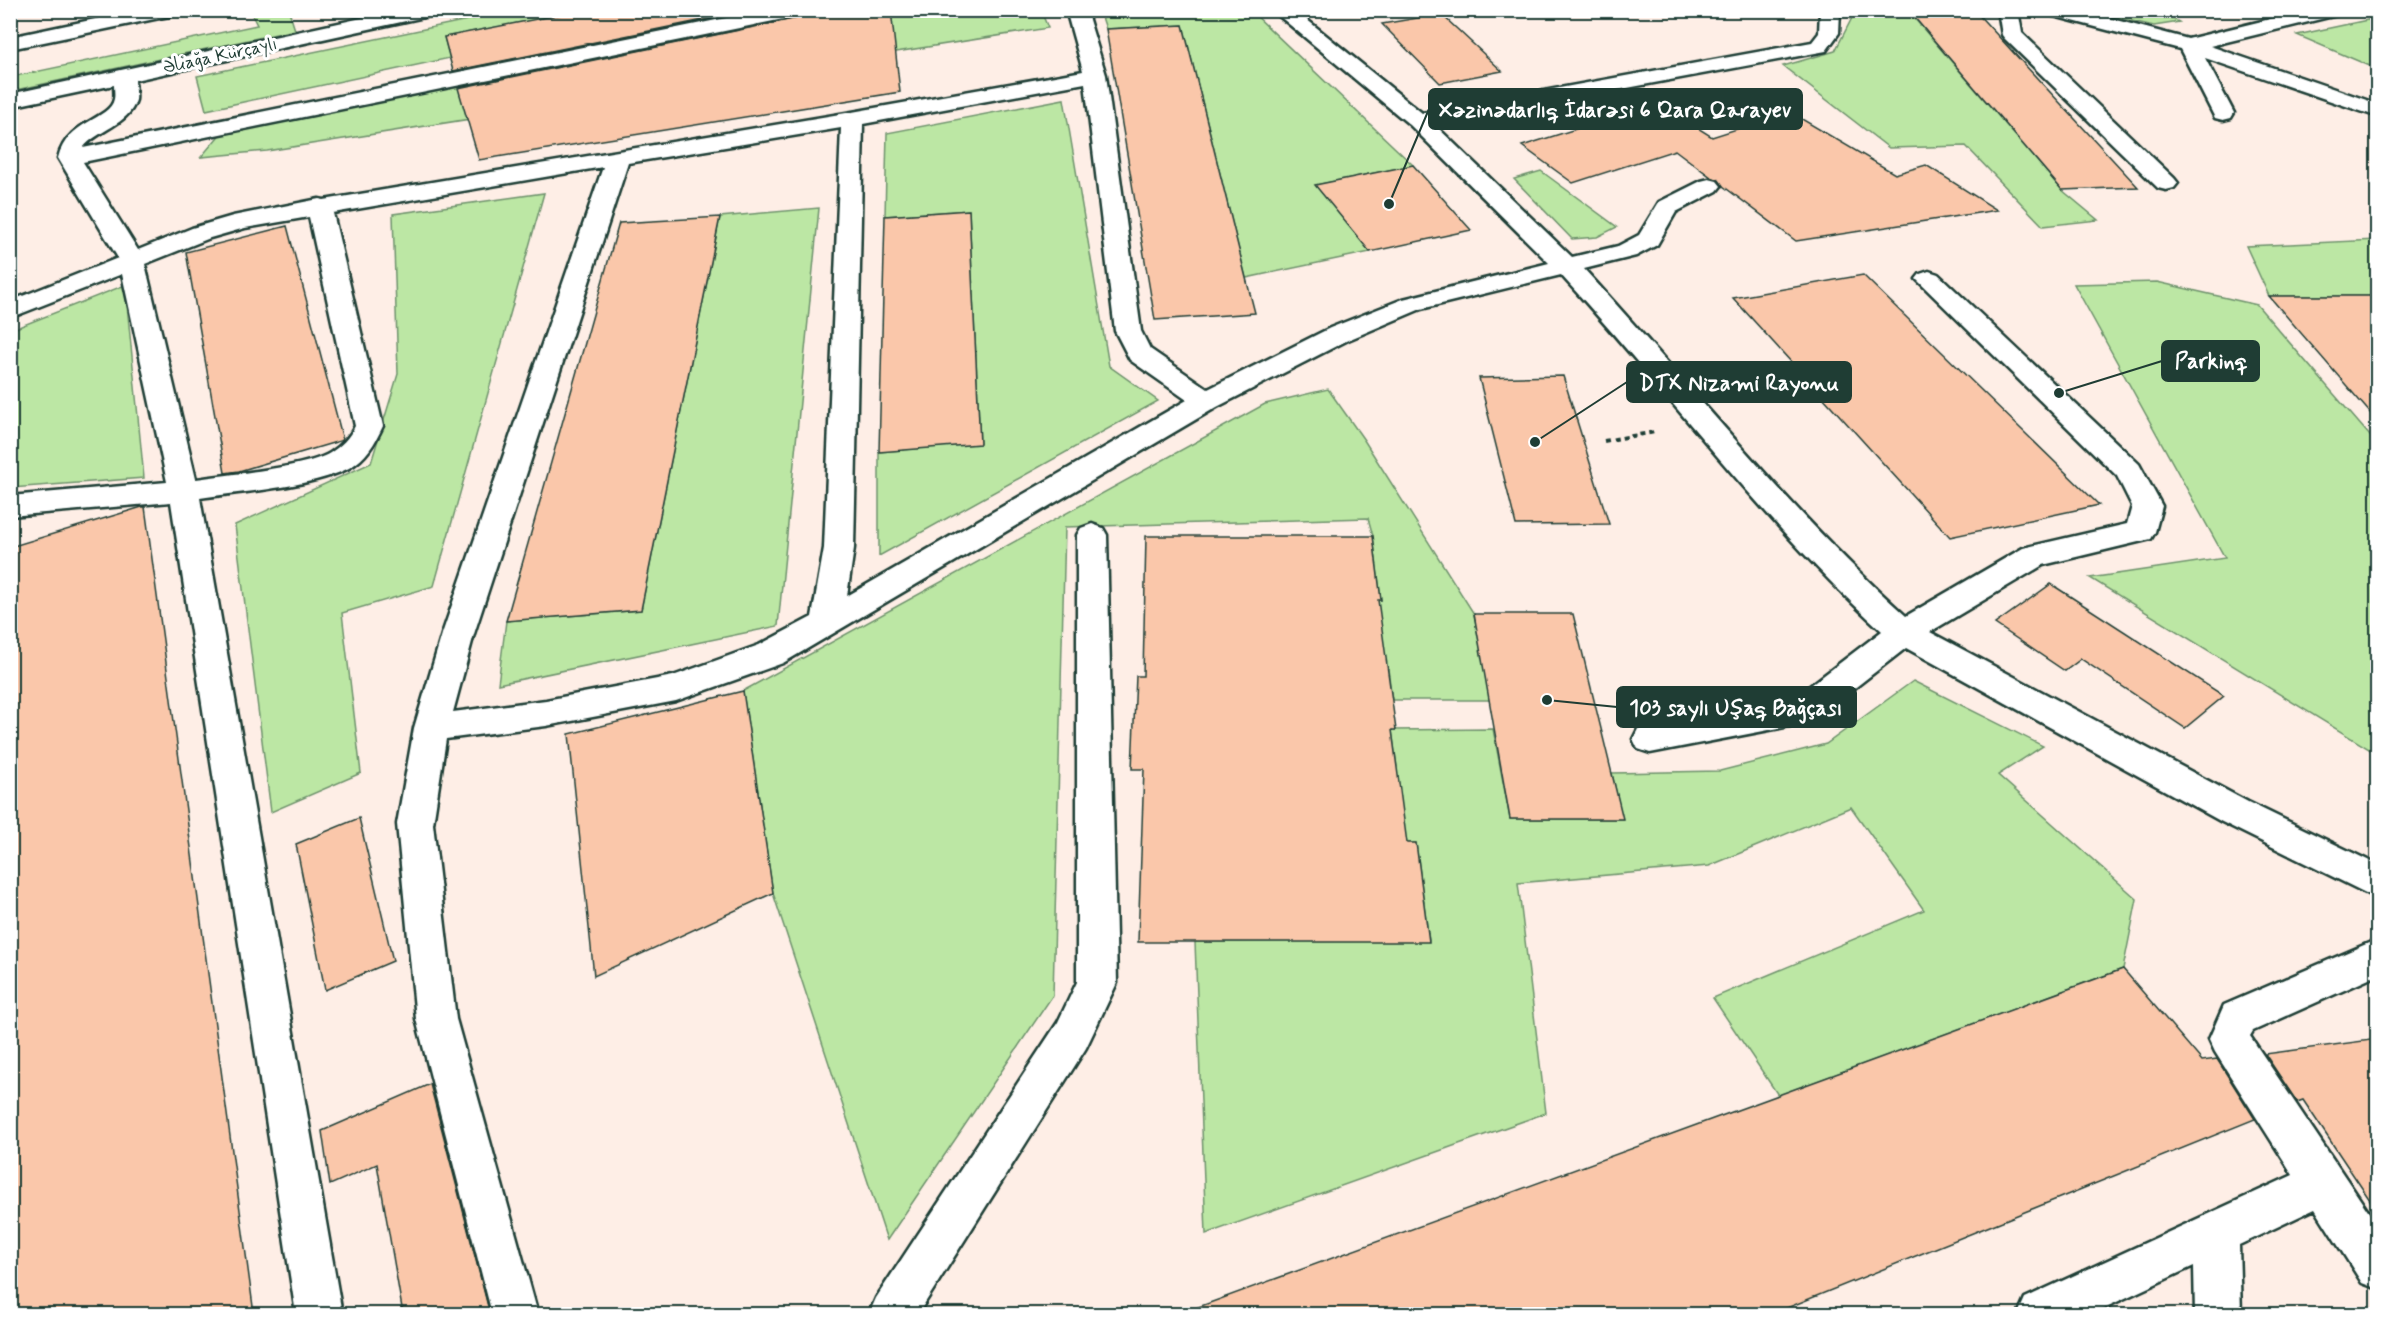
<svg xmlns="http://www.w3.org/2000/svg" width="2388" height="1325" viewBox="0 0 2388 1325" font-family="Mynerve,sans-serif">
	<rect width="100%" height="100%" fill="#feeee6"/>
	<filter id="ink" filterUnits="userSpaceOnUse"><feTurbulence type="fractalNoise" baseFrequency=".0167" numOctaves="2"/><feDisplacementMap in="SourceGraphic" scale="12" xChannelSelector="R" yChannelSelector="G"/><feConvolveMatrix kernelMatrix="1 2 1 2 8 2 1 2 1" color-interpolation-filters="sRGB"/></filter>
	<g filter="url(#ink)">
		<path fill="#bce7a4" stroke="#6e926c" stroke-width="1.5" d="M250,11H289L295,30L11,91V77L257,25Z
			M511,11H581L444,37L450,58L206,110L197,76Z
			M826,11H1041L1048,28L267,151L201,157L223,131Z
			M1100,11H1251L1413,165L1316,185L1370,252L1246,278L1183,25L1106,29Z
			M1853,11H1908L2062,190L2098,220L2043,226L1966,146L1889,148L1783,66L1835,51L1854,14Z
			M2088,11H2159L2179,22L2154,26Z
			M2377,18V69L2297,35Z
			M1064,99L1109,366L1158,401L879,556V452L980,443L969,210L885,216L887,133Z
			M1541,171L1617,227L1597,237L1572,239L1514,179Z
			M544,193L434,586L342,613L361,773L271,812L235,525L371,463L398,374L393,214Z
			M819,208L778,626L498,684L506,621L641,610L720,217Z
			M2377,240V296H2269L2246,246Z
			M2157,282L2257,305L2377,444V754L2090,578L2225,558L2074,284Z
			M125,285L144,478L11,488V330Z
			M1328,389L1364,440L1474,614L1490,700H1392L1388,669L1275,600H1381L1373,536L1368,518L1065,527L1053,995L887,1240L773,893L743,691L1265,404Z
			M1913,681L2043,746L1998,775L2137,899L2123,969L1778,1095L1713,998L1924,910L1851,807L1709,866L1518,883L1546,1113L1206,1234L1195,942L1429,941L1416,843H1289L1397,767L1392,730L1493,729L1510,819H1622L1612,773L1720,771L1826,744Z"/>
		<path fill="#fac7aa" stroke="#1f3d34" stroke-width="1.5" d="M583,10H752L453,71L444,37Z
			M810,10H891L900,92L479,160L458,88L798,18L806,16Z
			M1908,10H1974L2138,187L2062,190Z
			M1441,14L1502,71L1440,83L1382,24Z
			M1183,25L1246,278L1255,313L1155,320L1106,29Z
			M1658,103L1712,137L1790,112L1895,174L1926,165L1997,210L1796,241L1723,186L1719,180L1711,177L1675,150L1573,183L1522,146Z
			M1413,165L1471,230L1370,252L1315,185Z
			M969,210L980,444L879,452L885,216Z
			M720,217L641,610L506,621L619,223Z
			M287,226L343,440L239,471L225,473L186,252Z
			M1863,275L2099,505L1950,537L1733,298Z
			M2269,296H2378V422Z
			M1563,376L1609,524L1516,525L1479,378Z
			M142,507H145L254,1314H10V547Z
			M1146,536H1373L1381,600H1378L1396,730H1392L1407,843H1416L1429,942H1138L1144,769H1132L1136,676H1143Z
			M2051,584L2224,696L2185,728L2081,659L2065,671L1995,624Z
			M1474,614H1573L1623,819H1510Z
			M743,691L773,893L594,976L569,734Z
			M359,818L393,961L325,990L296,844Z
			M2123,969L2202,1061L2217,1059L2255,1119L1772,1314H1194L1193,1309Z
			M2378,1039V1212L2303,1100L2297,1102L2265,1054Z
			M430,1084L490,1314H403L377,1164L330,1185L322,1131Z"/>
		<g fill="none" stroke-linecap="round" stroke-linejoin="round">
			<defs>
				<path id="minor" d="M138,10H179L176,14L169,16L10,49V37Z
					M399,10H439L436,14L429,16L135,80C135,86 137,95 136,100C129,125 97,130 83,148L766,10H808L805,14L798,16L83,162L138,250L192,228L233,216L319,199L324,200L852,112L1083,71L1066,10H1086L1106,75L1141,331L1150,349L1208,389L1330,328L1403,299L1549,263L1410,125L1272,10H1295L1422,113L1812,42L1819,33L1820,10H1840L1839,33L1826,51L1434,124L1572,257L1618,246L1639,235L1659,202L1701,181L1709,179L1717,181L1721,186L1717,191L1676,212L1657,245L1636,256L1584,269C1691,385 1788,510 1906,616L2023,548L2127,524L2132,506L2117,476L1916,279L1920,274L1929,271L1938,274L2139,464L2162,506L2155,532L2151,539L2043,565L1930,632L2248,802L2378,865V899L2222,822L1906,648L1811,722L1650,753L1638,749L1633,739L1638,729L1650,725L1790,701L1882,631C1764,523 1669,393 1561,275L1421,309L1348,340L1217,407L783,663L676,701L546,726L446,739L433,824L456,1019L538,1314H492L416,1019L397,824L414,728L442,634L603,167L333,213L383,426C375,443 366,459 349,468C313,487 241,492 200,498L342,1314H296L171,502L10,516V496L167,482L122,274L10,318V301L118,258L58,158C67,120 110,120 114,99C115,95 114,89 114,85L10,107V94ZM1085,83L1115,331L1130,360L1187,400L847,596L854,548L863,124ZM841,128L824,548L812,617L759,645L673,676L546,700L453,712L474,634L628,163ZM309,217L355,426C349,438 341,446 330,453C306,468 227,474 196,479L145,264L210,238L245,228Z
					M1998,10H2018L2022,33L2174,178L2178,183L2174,188L2166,190L2158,188L2005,39L2002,35Z
					M2043,10H2078L2188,39L2307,10H2344L2341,14L2210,46L2378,104V117L2205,58L2234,113L2231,118L2223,120L2215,118L2180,49L2046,14Z
					M1092,524L1103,528L1107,535L1117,983L1086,1048L918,1314H869L876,1298L1058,1022L1077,982V535L1081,528Z
					M2378,939V975L2253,1031L2250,1036L2378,1226V1289L2362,1283L2315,1209L2239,1245L2241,1314H2195L2194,1266L2091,1314H2018L2025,1298L2293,1175L2215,1052L2209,1039L2224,1005Z"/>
			</defs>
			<use href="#minor" stroke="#1f3d34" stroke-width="5"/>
			<path stroke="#1f3d34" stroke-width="4" stroke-dasharray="5 4" stroke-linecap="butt" d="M1604,441L1655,432"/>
			<use href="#minor" fill="#fff" fill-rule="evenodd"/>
		</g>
	</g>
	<g text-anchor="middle" stroke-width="6" stroke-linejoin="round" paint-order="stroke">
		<g font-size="18" fill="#1f3d34" stroke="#fff">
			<text transform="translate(220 55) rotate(-12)" y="6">Əliağa Kürçaylı</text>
		</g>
	</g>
	<path fill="none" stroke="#1f3d34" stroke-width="2" d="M1389 204L1429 109M2059 393L2162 361M1535 442L1627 382M1547 700L1617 707"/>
	<g fill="#1f3d34" stroke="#fff" stroke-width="2">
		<circle cx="1389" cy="204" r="6"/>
		<circle cx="2059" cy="393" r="6"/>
		<circle cx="1535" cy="442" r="6"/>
		<circle cx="1547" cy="700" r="6"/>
	</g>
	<g fill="#1f3d34" stroke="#1f3d34" stroke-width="2">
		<rect x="1429" y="89" width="373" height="40" rx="6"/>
		<rect x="2162" y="341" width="97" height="40" rx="6"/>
		<rect x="1627" y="362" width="224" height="40" rx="6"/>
		<rect x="1617" y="687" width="239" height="40" rx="6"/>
	</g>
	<g font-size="22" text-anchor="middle" font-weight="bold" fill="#fff">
		<text x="1615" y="117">Xəzinədarlıq İdarəsi 6 Qara Qarayev</text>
		<text x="2211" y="368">Parkinq</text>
		<text x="1739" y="390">DTX Nizami Rayonu</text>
		<text x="1736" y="715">103 saylı Uşaq Bağçası</text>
	</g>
	<rect width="2388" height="1325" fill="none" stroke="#fff" stroke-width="36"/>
	<rect x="18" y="18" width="2352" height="1289" fill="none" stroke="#1f3d34" stroke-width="2" filter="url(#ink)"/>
</svg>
